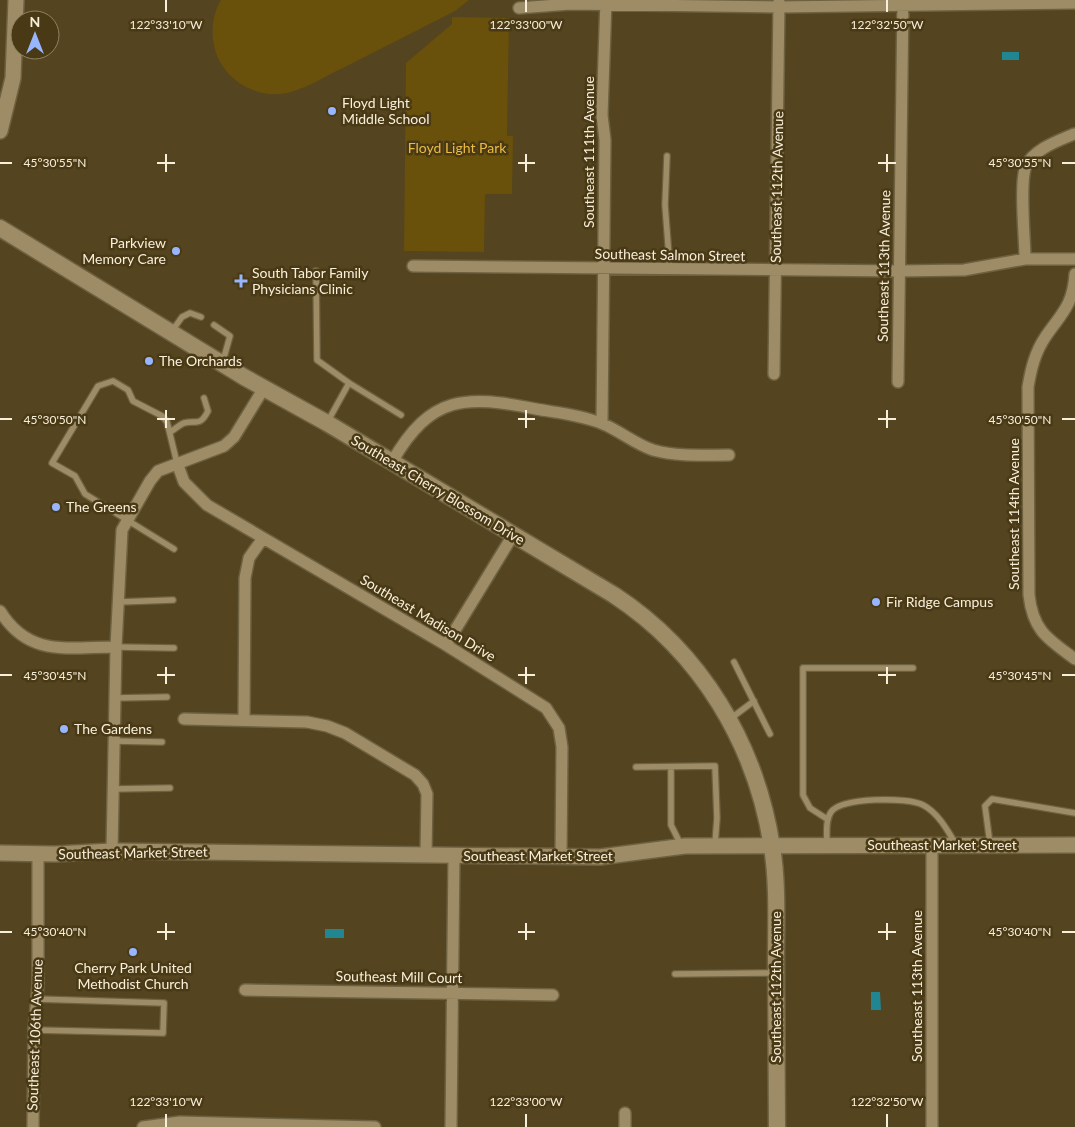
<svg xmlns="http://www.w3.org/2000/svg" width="1075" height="1127" viewBox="0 0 1075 1127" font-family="Lato,sans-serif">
	<rect width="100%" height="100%" fill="#544420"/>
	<path fill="#69500b" d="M221,0H469L455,11C418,30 380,49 343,68C323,77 302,92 280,94C256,96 232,83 220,62C210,43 210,18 221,0Z
		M452,17L509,18L507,136H513L512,194H485L484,252L404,251L406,63L452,24Z"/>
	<path fill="#1f8692" d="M1002,52H1019V60H1002Z
		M325,929H344V938H325Z
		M871,992H880L881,1010H871Z"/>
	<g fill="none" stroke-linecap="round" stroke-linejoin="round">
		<defs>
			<path id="service" d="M667,156L665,205L670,270
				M316,271L317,360L349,383L401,415
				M214,325L230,336L223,361
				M172,331L182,317L190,313L201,317
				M328,421L349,383
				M170,432C174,430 179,425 184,423C196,420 200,427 208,411L204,398
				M174,549L85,494L75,476L52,463L98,386L113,381L128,390L133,401L162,416L167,422L177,463
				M118,602L173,600
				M116,647L174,648
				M734,662L770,734
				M115,698L167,697
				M730,719L754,701
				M114,741L162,742
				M636,767L715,766L717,818L715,844
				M671,767V825L681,845
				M113,789L170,788
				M827,819L810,808L803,795V668H913
				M990,844L985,806L992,799L1075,813
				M827,845C827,835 825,821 831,812C841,797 908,797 923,805C937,812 947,829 955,843
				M675,974L774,973
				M34,1030L163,1033L164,1003L36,999"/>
			<path id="minor" d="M519,8L570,4L779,7L1075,3
				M1025,259C1025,239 1019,182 1026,166C1034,149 1058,141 1074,134
				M413,266L899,271L964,270L1025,259H1075
				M1075,274C1073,305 1062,313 1046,336C1035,352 1031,369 1028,387L1029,595C1033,631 1048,639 1075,659
				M774,374L779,2
				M898,382L903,0
				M602,423L605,140L602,115L606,0
				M392,462C431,394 466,395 536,409C558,413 582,415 603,424C620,431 635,444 653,450C678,457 704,455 729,455
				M177,463L184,482L207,505L446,645L546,708L559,728L562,747L561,857
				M0,611C29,658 68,647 116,647
				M446,645L513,535
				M184,719L307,722L327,726L345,733L415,775L423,784L427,794L426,855
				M244,720L245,578L249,558L263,538
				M932,844V1127
				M112,851L116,647L122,530L150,481L158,471L224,446L234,437L264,388
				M245,990L553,995
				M33,1127L34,1030L38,985V853
				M143,1127L180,1122L375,1127
				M451,1127L454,855
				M625,1127V1113"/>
			<path id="tertiary" d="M0,131L13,78L16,0
				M0,853L55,854L112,851L600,857L685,846L1075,845"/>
			<path id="secondary" d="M0,228L244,377L327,423L614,595C701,652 756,744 772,847C778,884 776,923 776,960C776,1016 777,1071 777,1127"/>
		</defs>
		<use href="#service" stroke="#6e6140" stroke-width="8"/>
		<use href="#minor" stroke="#6e6140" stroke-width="14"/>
		<use href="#tertiary" stroke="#6e6140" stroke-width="18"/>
		<use href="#secondary" stroke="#6e6140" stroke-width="19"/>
		<use href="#service" stroke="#9d8c66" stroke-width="5.5"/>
		<use href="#minor" stroke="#9d8c66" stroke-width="11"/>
		<use href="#tertiary" stroke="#9d8c66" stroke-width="15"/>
		<use href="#secondary" stroke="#9d8c66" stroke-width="16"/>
	</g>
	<path fill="none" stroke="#f8efdb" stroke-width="2" d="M166,0V12M526,0V12M887,0V12M166,154V172M526,154V172M887,154V172M0,163H12M157,163H175M518,163H535M878,163H896M1062,163H1075M166,410V428M526,410V428M887,410V428M0,419H12M157,419H175M518,419H535M878,419H896M1062,419H1075M166,667V684M526,667V684M887,667V684M0,675H12M157,675H175M518,675H535M878,675H896M1062,675H1075M166,923V940M526,923V940M887,923V940M0,932H12M157,932H175M518,932H535M878,932H896M1062,932H1075M166,1114V1127M526,1114V1127M887,1114V1127"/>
	<g fill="#97b6fd" stroke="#493a15" stroke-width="2">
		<circle cx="332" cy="111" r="5"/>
		<circle cx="176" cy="251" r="5"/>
		<path d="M238.5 273.5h5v5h5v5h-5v5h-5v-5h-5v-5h5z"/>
		<circle cx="149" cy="361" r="5"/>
		<circle cx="56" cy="507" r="5"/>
		<circle cx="876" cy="602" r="5"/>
		<circle cx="64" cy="729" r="5"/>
		<circle cx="133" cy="952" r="5"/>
	</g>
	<g text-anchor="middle" stroke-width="5" stroke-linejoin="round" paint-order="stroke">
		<g font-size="14" fill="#f8efdb" stroke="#493a15" text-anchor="start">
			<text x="342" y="108">Floyd Light<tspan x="342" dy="16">Middle School</tspan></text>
			<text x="166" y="248" text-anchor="end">Parkview<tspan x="166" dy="16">Memory Care</tspan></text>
			<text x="252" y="278">South Tabor Family<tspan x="252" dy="16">Physicians Clinic</tspan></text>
			<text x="159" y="366">The Orchards</text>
			<text x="66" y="512">The Greens</text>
			<text x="886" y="607">Fir Ridge Campus</text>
			<text x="74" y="734">The Gardens</text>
			<text x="133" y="973" text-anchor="middle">Cherry Park United<tspan x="133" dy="16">Methodist Church</tspan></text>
		</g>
		<g font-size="14" fill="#ebbb43" stroke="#493a15">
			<text x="457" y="153">Floyd Light Park</text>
		</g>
		<g font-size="14" fill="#f8efdb" stroke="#493a15">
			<text transform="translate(589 152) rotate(-90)" y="5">Southeast 111th Avenue</text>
			<text transform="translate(777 187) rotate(-89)" y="5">Southeast 112th Avenue</text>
			<text transform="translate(670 255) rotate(1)" y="5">Southeast Salmon Street</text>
			<text transform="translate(884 266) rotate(-89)" y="5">Southeast 113th Avenue</text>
			<text transform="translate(438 490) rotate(31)" y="5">Southeast Cherry Blossom Drive</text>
			<text transform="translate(1014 514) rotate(-90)" y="5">Southeast 114th Avenue</text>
			<text transform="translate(428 618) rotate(31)" y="5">Southeast Madison Drive</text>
			<text x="942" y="850">Southeast Market Street</text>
			<text transform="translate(133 853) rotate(-1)" y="5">Southeast Market Street</text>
			<text x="538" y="861">Southeast Market Street</text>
			<text transform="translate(399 977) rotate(1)" y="5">Southeast Mill Court</text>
			<text transform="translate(917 986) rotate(-90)" y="5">Southeast 113th Avenue</text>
			<text transform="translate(776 987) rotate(-90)" y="5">Southeast 112th Avenue</text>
			<text transform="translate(35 1035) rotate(-88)" y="5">Southeast 106th Avenue</text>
		</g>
	</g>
	<g font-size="12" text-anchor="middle" fill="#f8efdb" stroke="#493a15" stroke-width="5" stroke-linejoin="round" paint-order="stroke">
		<text x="166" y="29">122°33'10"W</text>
		<text x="526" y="29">122°33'00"W</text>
		<text x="887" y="29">122°32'50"W</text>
		<text x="55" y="167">45°30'55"N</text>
		<text x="1020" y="167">45°30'55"N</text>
		<text x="55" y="424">45°30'50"N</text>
		<text x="1020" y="424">45°30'50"N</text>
		<text x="55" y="680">45°30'45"N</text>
		<text x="1020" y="680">45°30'45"N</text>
		<text x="55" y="936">45°30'40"N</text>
		<text x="1020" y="936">45°30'40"N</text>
		<text x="166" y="1106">122°33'10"W</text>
		<text x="526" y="1106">122°33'00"W</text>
		<text x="887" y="1106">122°32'50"W</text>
	</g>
	<g transform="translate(35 35)"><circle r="24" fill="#493a15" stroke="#8f8264"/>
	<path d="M0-4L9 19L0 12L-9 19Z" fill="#97b6fd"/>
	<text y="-8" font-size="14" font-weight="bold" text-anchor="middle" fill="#f8efdb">N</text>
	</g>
</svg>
